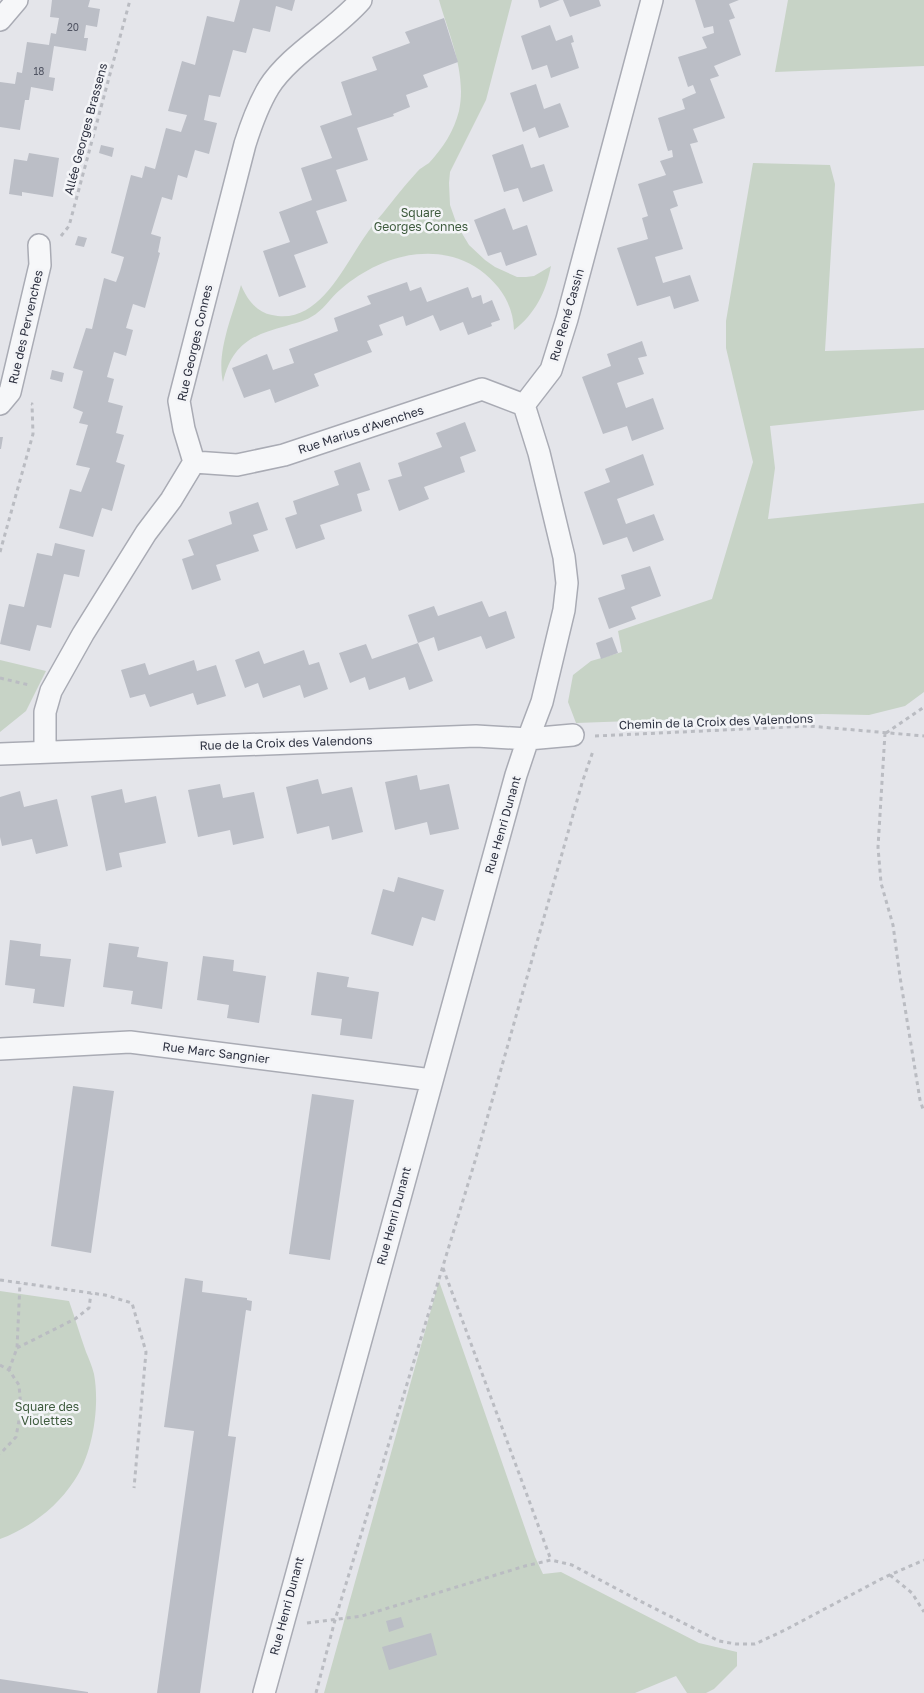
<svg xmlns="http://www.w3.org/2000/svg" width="924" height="1693" viewBox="0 0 924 1693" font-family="'Golos Text',sans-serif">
	<rect width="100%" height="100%" fill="#e4e5ea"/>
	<path fill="#c7d3c6" d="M439,0H512L486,100L450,172L449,183L450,205L457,225L469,245L485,260L495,267L517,277H526L534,276L551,266C546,292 535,314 514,330C513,304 500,285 480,270C436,239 379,256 341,289C330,298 323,311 311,317C303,322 294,323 286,326C251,335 232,345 223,382C216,352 233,314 241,285C247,299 256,312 272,315C313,325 338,278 356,250C364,237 373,224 383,213C394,199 406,184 417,172C420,168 425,166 429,163C443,148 454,131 459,111C467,73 449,35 439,0Z
		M788,0H924V66L775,72Z
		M753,163L830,165L835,184L825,351L924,348V410L770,426L775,468L768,519L924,503V692L905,706L869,715L823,714L576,723L568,702L573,675L591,661L622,652L618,631L712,599L753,462L726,348V321Z
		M0,660L46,671L26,711L0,732Z
		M439,1281L535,1557L543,1574L561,1572L699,1643L737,1652V1666L714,1689L706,1693H687L676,1676L635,1693H324Z
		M0,1291L69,1301C75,1318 80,1335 86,1352C89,1359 92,1366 94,1374C100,1406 93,1454 74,1481C57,1507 30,1528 0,1539Z"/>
	<path fill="#bbbec6" d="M52,0H90L88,7L100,9L97,27L86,25L84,38H88L86,51L54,46L49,77L55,78L53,91L31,87L29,100H25L20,130L0,127V82L15,84L17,72L22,73L27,42L49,45L51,33L56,34L59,18L50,17Z
		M240,0H295L292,11L276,6L270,32L253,28L246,53L233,50L220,97L209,95L204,120L217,123L209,154L195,150L187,178L178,175L172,200L162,197L151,234L161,237L158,252L160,253L145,308L133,304L126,328L133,330L126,356L114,352L107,377L114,379L108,402L123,406L116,433L124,435L116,462L125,465L112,511L102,508L93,537L59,528L70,489L81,492L90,468L76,465L88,425L79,423L83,412L73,408L83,371L73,368L86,328L92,329L104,278L116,282L120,271L124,257L111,253L131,175L142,178L145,166L155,169L166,128L181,132L187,115L168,111L182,61L195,65L207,16L234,22Z
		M538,0H560L540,8Z
		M563,0H599L601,6L570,17Z
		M695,0H739L729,4L735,18L729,20L741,55L714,66L719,76L710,79L725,118L693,129L698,142L690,144L703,183L673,191L678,206L670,209L683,249L655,257L663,283L690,275L699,301L674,309L670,296L637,306L617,248L648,239L642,218L648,216L638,184L666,175L660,161L673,157L672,150L668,151L658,118L685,109L682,99L696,93L693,85L688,87L678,57L707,48L702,37L714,33L713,26L704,28Z
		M444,18L458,62L423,75L428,87L406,95L410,107L393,114L394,116L357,128L368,160L336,170L347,201L316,211L328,243L294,255L306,287L279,297L263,251L290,242L279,212L312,200L301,168L332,158L320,126L352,115L341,82L377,70L372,57L410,43L405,32Z
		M550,25L556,41L572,35L574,42L571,43L579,68L551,78L547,65L532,70L521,36Z
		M536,84L544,109L560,103L569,127L539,138L535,127L523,132L510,93Z
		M523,144L531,168L544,164L553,191L523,202L518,188L504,192L492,155Z
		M101,145L114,148L112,157L99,153Z
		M29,153L59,158L53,197L22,192V196L9,194L14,159L27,161Z
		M505,208L513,230L527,225L537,255L506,266L501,252L488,256L474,220Z
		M78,236L87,238L84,247L75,245Z
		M407,282L410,291L421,287L427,302L468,287L472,298L481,295L483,304L492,300L500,320L491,323L492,326L468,335L463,322L440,331L433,315L406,326L403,316L379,325L383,335L367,341L372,352L314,374L319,386L275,403L270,389L244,398L232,368L267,354L273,370L294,363L289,349L338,331L334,318L371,304L367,296Z
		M642,341L647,356L638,358L644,374L617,383L626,408L653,398L664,429L632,441L627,426L603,434L582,377L611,366L607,354Z
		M52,370L64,373L62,382L50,379Z
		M465,422L476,451L460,457L465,472L424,487L429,499L399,511L388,480L402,476L398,463L442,447L436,433Z
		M0,437H3L1,449H0Z
		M643,454L654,485L617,499L626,524L654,514L664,540L633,552L627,537L603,545L584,492L610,482L605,469Z
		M360,462L370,490L357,494L362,511L320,525L325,539L296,549L285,518L297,514L293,501L339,485L334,471Z
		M258,502L268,530L253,535L259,551L216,565L221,580L192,590L182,559L194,555L188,540L232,524L229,512Z
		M55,543L85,550L79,577L64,574L51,628L37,625L30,651L0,644L9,604L24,607L37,553L52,556Z
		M650,566L661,596L631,607L636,619L609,629L598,598L625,589L621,575Z
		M482,601L489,617L506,611L515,638L486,649L481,636L438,651L434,637L418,643L433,681L409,690L405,677L369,690L365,677L350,683L339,653L366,644L372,659L418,643L408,615L434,606L438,616Z
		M612,637L618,653L601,659L596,643Z
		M304,650L309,665L319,662L328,689L304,698L300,685L263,698L258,683L245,688L235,660L259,651L264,664Z
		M194,660L197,671L216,665L226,696L197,705L193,693L150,707L145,694L130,698L121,670L145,663L149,675Z
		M417,775L420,790L449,784L459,829L430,835L427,822L395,830L385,782Z
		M318,779L322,794L352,787L363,832L332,840L329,826L297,834L286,787Z
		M220,784L223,798L254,792L264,838L233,845L230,830L198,837L188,790Z
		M122,789L125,803L156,796L166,843L119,853L122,867L106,871L91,796Z
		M20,791L24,807L57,799L68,846L36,854L32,839L2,846L0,837V797Z
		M398,877L444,890L435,921L422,917L413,946L371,934L383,889L394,892Z
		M10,940L41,944L40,956L71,959L64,1007L33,1003L35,989L5,985Z
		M109,943L139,947L137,957L168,962L162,1009L131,1004L133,991L103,987Z
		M203,956L234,960L233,971L266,976L259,1023L227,1018L229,1005L197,1000Z
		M317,972L349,977L347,987L379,992L372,1039L340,1035L342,1019L311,1015Z
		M73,1086L114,1091L91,1253L51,1246Z
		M312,1094L354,1100L330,1260L289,1254Z
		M185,1278L203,1281L202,1292L247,1298V1300L252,1301L251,1311L246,1310L228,1436L236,1437L200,1693H157L194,1431L164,1427Z
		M401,1617L404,1627L389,1632L386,1621Z
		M431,1633L437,1655L389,1670L382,1647Z
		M0,1679L88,1692V1693H0Z"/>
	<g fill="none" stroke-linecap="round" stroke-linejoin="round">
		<defs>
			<path id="minor" d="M0,20L17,0
				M0,404L10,392L40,265L39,245
				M194,462L237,465L284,455L482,389L524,405
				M45,752V712L51,691L83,634L146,533L171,500L194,462L184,429L179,401L245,144C251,125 258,105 269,87C290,54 334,31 361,0
				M0,754L476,736L528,739L573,735
				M0,1049L130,1042L432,1080
				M264,1693L516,775L528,739L542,702L564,610L567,583L564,557L539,453L524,405L551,370L567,319L652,0"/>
		</defs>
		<use href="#minor" stroke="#a9abb4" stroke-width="24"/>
		<path stroke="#babcc2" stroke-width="3" stroke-dasharray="4 4" stroke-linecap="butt" d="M61,236L69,226L130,0
			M0,552L33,434L32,404H31
			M0,678L29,685
			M885,733L878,847L881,883L893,925L900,977L920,1100L924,1112
			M886,733L924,707
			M595,736L809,726L924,736
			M443,1268L551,1560
			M0,1280L105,1295L132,1303L146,1352L134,1488
			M17,1348L75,1319L89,1308L91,1293
			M0,1365L9,1370L19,1385L21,1409L16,1437L0,1454
			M9,1370L17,1348L20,1283
			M890,1575L912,1593L924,1612
			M307,1623L362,1616L525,1566L551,1560L572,1565L636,1599L719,1641L736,1644H755L785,1630L885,1577L924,1560
			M316,1693L335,1620L475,1161L582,783L593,751"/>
		<use href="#minor" stroke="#f6f7f9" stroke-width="21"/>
	</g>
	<g text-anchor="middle" stroke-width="5" stroke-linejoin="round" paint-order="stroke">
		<g font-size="10" fill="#505462">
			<text x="73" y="31">20</text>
			<text x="39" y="75">18</text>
		</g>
		<g font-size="12" fill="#2d3140" stroke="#f3f4f7">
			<text transform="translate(86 129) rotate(-75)" y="4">Allée Georges Brassens</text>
			<text transform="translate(567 315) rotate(-74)" y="4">Rue René Cassin</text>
			<text transform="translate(26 327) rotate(-77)" y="4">Rue des Pervenches</text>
			<text transform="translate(195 343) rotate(-77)" y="4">Rue Georges Connes</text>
			<text transform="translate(361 430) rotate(-18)" y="4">Rue Marius d'Avenches</text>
			<text transform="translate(716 722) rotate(-2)" y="4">Chemin de la Croix des Valendons</text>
			<text transform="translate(286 743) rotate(-2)" y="4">Rue de la Croix des Valendons</text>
			<text transform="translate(503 825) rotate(-74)" y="4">Rue Henri Dunant</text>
			<text transform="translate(216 1053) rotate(7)" y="4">Rue Marc Sangnier</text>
			<text transform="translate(394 1216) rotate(-75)" y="4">Rue Henri Dunant</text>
			<text transform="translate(287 1606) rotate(-75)" y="4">Rue Henri Dunant</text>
		</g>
		<g font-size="12" fill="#3d5a3c" stroke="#f3f4f7">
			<text x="421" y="217">Square<tspan x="421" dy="14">Georges Connes</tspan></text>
			<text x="47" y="1411">Square des<tspan x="47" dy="14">Violettes</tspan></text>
		</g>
	</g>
</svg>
